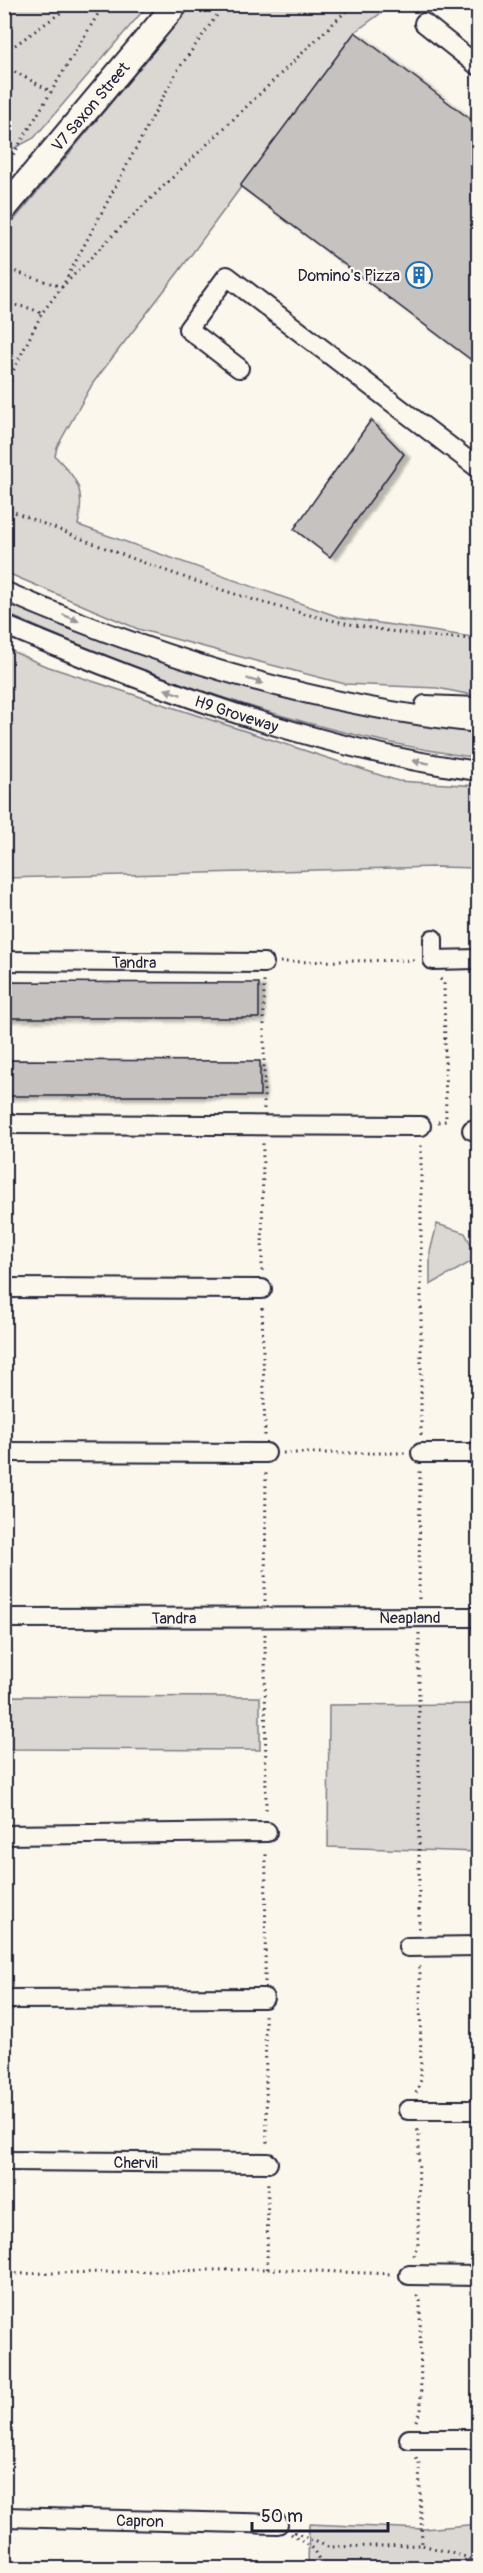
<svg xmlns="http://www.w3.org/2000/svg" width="483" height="2573" viewBox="0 0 483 2573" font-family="Pangolin,sans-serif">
	<defs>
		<filter id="shadow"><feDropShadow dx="6" dy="3.5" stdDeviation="1.5" flood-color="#0004"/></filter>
	</defs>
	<rect width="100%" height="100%" fill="#fbf7ec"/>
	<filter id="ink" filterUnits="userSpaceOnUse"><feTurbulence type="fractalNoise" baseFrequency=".0167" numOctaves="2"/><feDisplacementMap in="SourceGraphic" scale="12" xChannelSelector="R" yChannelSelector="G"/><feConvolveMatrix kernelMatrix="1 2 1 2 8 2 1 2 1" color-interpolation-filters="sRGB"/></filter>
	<g filter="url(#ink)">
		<path fill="#dbd8d3" stroke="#7e7d87" stroke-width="1.5" d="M5,4L148,5L34,138L5,153Z
			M192,5H392L355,32L180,270L93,383L57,447L55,456C79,481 85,490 78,525L339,617L478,638V696L437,688L345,684L256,661L138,629L5,572V231Z
			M5,601C63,626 123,649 184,669C279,701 379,720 478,733V758C314,735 156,680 5,613Z
			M5,648L43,665L398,781L478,786V868L436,867L5,878Z
			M437,1224L465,1233L478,1258L430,1285V1252Z
			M5,1696L260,1697V1750L5,1749Z
			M478,1704V1852L328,1847L329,1705Z
			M309,2524L424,2529L478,2524V2568H308Z"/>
		<path fill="#c6c2c0" stroke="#22223b" stroke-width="1.5" filter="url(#shadow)" d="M355,32L478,125V365L240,186Z
			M371,420L404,454L330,557L294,529Z
			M4,982L259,983V1018H4Z
			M4,1060L260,1061V1096H4Z"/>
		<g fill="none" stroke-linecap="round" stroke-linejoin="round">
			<defs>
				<g id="minor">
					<path d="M424,23L478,66"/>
					<path d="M239,368L188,329L227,276L478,468"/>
					<path d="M4,591C156,657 314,706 478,723"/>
					<path id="s1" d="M4,625C154,688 317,750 478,771"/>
					<path d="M425,705L478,707"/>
					<path d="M433,939V960L478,959"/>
					<path id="s2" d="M4,961L264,963"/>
					<path d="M4,1124L421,1126"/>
					<path d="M472,1130L478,1128"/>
					<path d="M4,1288L262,1289"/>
					<path d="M4,1452L266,1453"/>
					<path d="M421,1453H478"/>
					<path id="s3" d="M4,1618L478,1617"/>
					<path d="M4,1835L267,1832"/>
					<path d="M408,1947L478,1946"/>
					<path d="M4,1999L264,1998"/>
					<path d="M408,2110H478"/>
					<path id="s4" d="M4,2161L268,2163"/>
					<path d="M409,2275L478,2276"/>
					<path d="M409,2439H478"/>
					<path id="s5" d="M4,2517L278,2524"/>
				</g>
				<g id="major">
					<path id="s6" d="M4,209L176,4"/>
				</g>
			</defs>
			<use href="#minor" stroke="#22223b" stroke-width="22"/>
			<use href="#major" stroke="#22223b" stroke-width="28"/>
			<path stroke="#22223b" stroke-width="3" stroke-dasharray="1.5 4.5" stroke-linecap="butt" d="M4,49L11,48L73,4
				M4,66L52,92
				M4,170L104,4
				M4,268L62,287L121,227L344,13L359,4
				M4,303L29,308L42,313
				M4,435L11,375L42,313L62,287L177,71L225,4
				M4,508C155,568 315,635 478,639
				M280,962L417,960
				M264,1109V981
				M438,1122L446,1121L444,983L439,978
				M262,1271L263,1143
				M262,1308L265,1436
				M421,1435V1145
				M283,1453H405
				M419,1599L420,1471
				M265,1601L266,1469
				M419,1633V1929
				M265,1634L266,1814
				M265,1982L266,1850
				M265,2015L267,2147
				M416,2093L421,2080L420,1970L417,1963
				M414,2256L418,2245L419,2134L416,2126
				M267,2269L268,2180
				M4,2274L267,2269L392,2274
				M416,2421L421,2409L420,2301L416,2294
				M416,2458L419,2464L422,2545
				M294,2532L328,2547L422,2545L466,2557L478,2563
				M291,2534L313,2549L324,2568"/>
			<use href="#minor" stroke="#fbf7ec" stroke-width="18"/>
			<use href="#major" stroke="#fbf7ec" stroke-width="24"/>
		</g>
		<defs><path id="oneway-solid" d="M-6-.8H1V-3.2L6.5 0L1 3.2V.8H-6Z" transform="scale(1.5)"/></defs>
		<g fill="#99979c">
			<use href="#oneway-solid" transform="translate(71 618) rotate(22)"/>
			<use href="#oneway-solid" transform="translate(255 681) rotate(17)"/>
			<use href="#oneway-solid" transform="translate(173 692) rotate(-161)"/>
			<use href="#oneway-solid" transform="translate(421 762) rotate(-170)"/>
		</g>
	</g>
	<defs>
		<symbol id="building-ring" viewBox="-11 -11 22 22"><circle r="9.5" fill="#fbf7ec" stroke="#1f6fb2" stroke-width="1.5"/><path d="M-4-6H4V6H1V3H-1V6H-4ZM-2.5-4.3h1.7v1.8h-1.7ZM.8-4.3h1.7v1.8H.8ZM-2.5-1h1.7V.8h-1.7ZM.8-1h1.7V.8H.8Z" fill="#1f6fb2"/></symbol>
	</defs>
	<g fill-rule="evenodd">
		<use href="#building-ring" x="404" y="260" width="30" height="30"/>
	</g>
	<g text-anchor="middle" stroke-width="4.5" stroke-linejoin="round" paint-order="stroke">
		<g font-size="16" fill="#22223b" stroke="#fbf7ec">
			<text dy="6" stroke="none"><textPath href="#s6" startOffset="134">V7 Saxon Street</textPath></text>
			<text dy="6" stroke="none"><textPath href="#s1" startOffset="249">H9 Groveway</textPath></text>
			<text dy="6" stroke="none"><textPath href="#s2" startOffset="130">Tandra</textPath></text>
			<text dy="6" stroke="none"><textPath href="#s3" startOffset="170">Tandra</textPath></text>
			<text dy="6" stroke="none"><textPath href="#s3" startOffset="406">Neapland</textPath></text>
			<text dy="6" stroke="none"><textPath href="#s4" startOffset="132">Chervil</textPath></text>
			<text dy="6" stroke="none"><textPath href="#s5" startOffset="136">Capron</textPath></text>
		</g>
		<g font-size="16" fill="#22223b" stroke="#fbf7ec" text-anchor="end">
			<text x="400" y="281">Domino's Pizza</text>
		</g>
	</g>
	<rect width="483" height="2573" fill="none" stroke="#fbf7ec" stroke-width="24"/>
	<rect x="12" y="12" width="459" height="2549" fill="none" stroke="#22223b" stroke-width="2" filter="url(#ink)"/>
	<path d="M252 2522v9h136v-9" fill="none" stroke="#22223b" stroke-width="3"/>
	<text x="261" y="2522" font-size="18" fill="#22223b" stroke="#fbf7ec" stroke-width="4.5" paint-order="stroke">50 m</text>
</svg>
